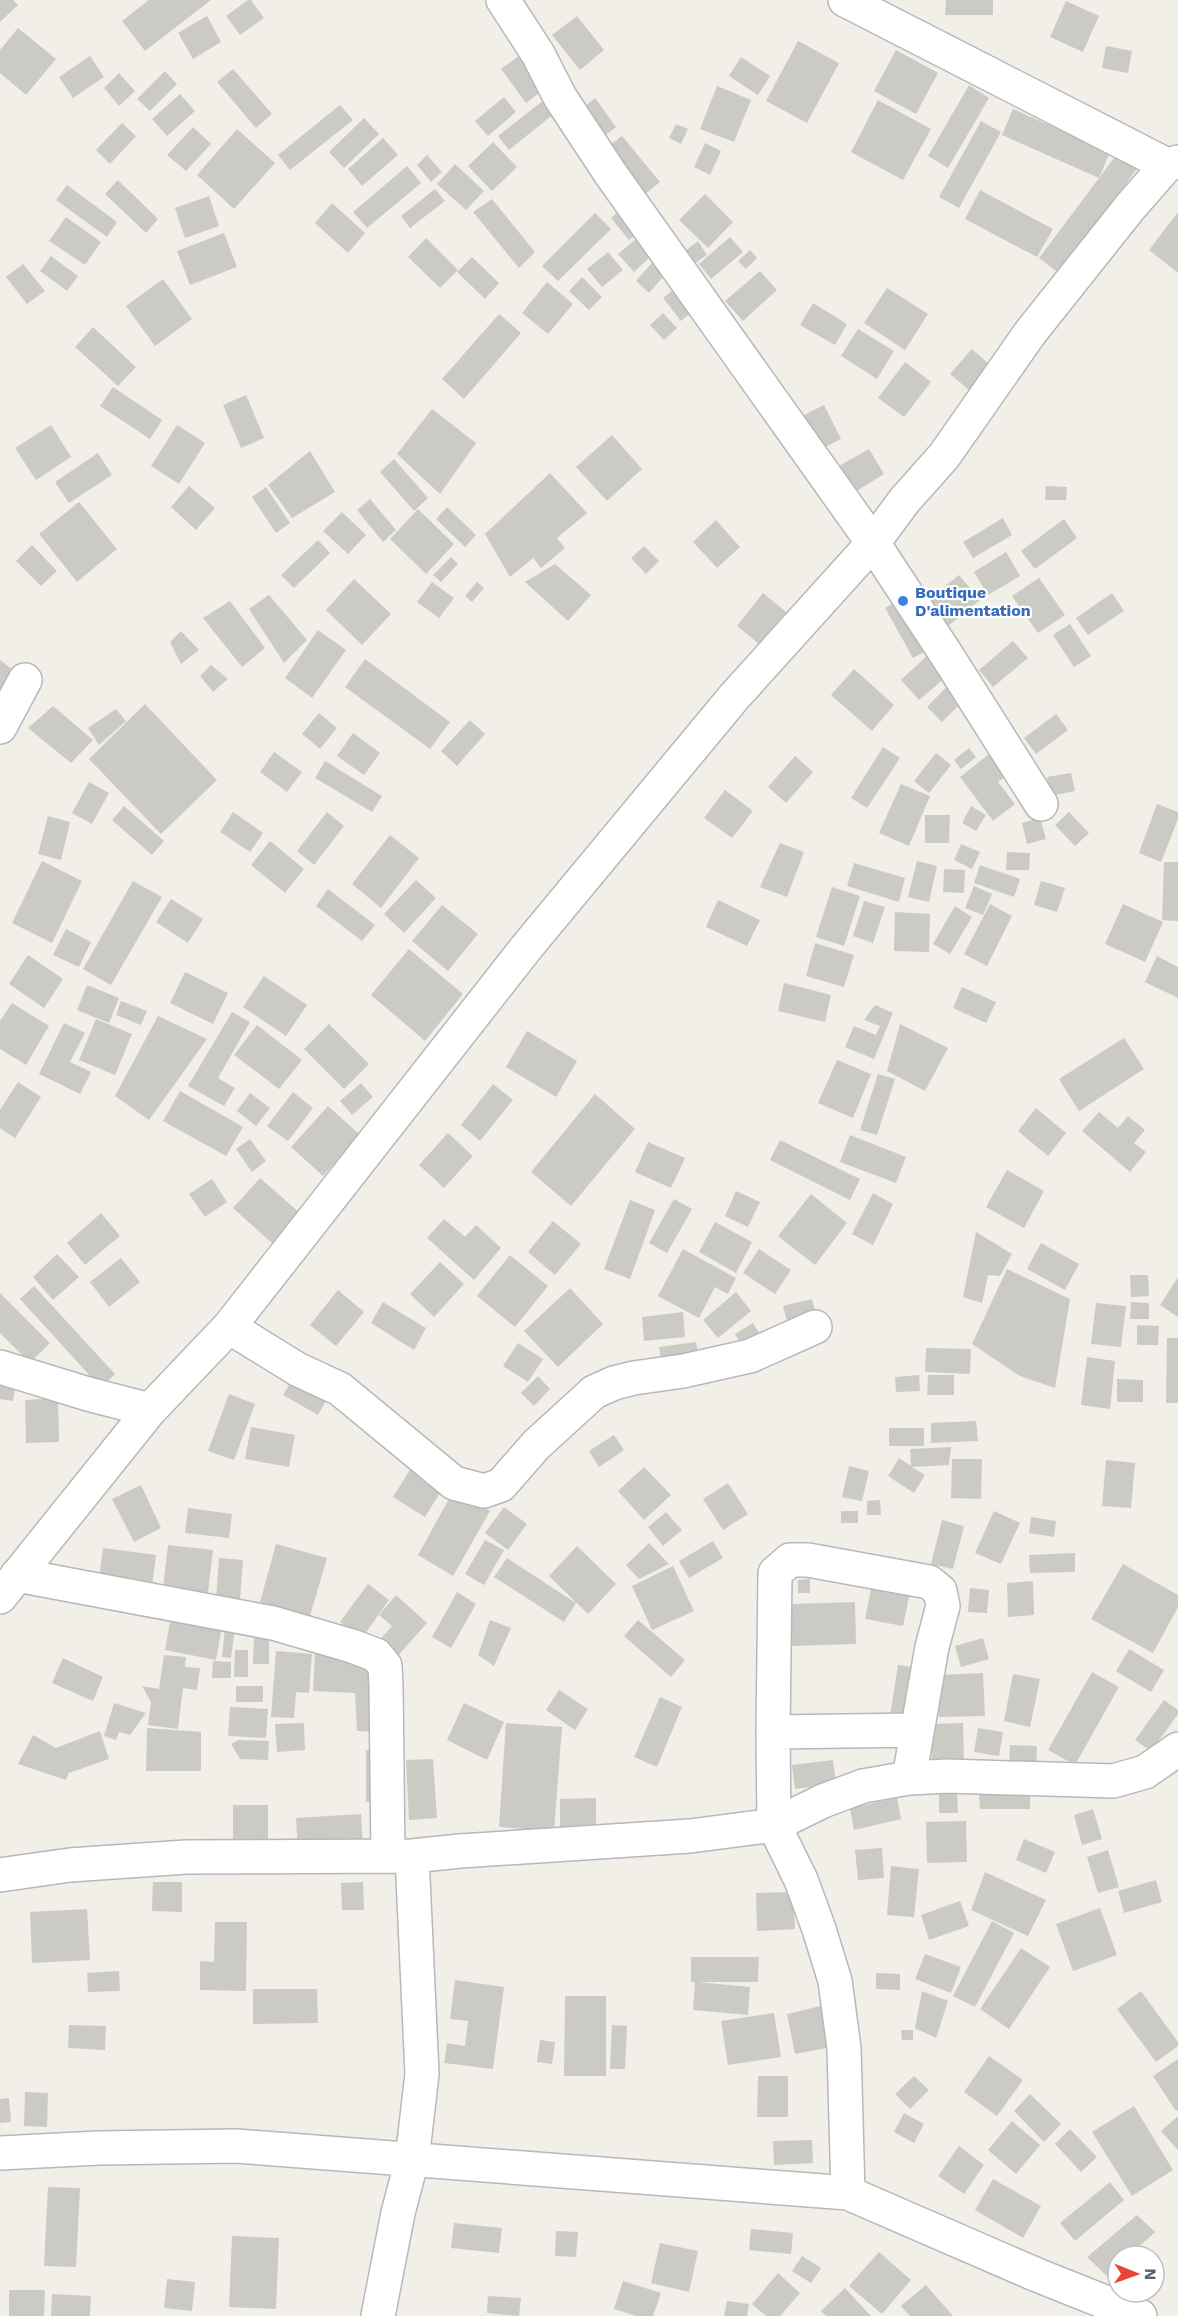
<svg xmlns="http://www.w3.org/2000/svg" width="1178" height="2316" viewBox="0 0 1178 2316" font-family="'Work Sans',sans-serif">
	<rect width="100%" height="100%" fill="#f1efe8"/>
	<path fill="#cccac5" d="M0,0H13L18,5L0,22Z
		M149,0H211L145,51L122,21Z
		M248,0H251L264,18L240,35L226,16Z
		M946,0H993V15H945Z
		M1066,1L1099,16L1083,52L1050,37Z
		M207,16L221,42L193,59L178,33Z
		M577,16L604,50L580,70L552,35Z
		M18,28L56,59L26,95L0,73V50Z
		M798,41L839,63L807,123L766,101Z
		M1106,46L1132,51L1128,73L1102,68Z
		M896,50L938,73L916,114L874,91Z
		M523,53L548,86L526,103L501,69Z
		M90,56L104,77L73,98L59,77Z
		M741,57L770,76L758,95L729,76Z
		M233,69L272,114L256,128L217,82Z
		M165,71L177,84L150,111L137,99Z
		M119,73L135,91L119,106L104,88Z
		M969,85L989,98L948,168L928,156Z
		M717,86L751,100L734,142L700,129Z
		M180,94L195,111L167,136L152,119Z
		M504,97L516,112L488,136L475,121Z
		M595,98L616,127L599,140L578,112Z
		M545,99L556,112L509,150L498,136Z
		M878,100L931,129L903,180L851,152Z
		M340,105L353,120L290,170L278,155Z
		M1013,109L1110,152L1099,178L1002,135Z
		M364,118L379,134L344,168L329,152Z
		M981,121L1001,132L959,208L939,197Z
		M122,123L136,136L110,164L96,150Z
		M676,124L688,129L681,144L669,138Z
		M193,127L211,144L186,171L167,155Z
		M237,129L275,163L234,209L197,175Z
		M622,136L660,182L643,196L605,149Z
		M383,138L398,155L362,186L348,169Z
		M493,142L517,167L492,191L468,166Z
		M705,143L721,151L710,175L694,167Z
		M1120,150L1140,165L1059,273L1039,258Z
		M427,155L442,172L431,182L417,165Z
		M455,164L484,191L466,210L437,184Z
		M407,166L421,183L367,228L353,212Z
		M118,180L158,219L146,233L105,194Z
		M67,185L117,222L107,237L56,200Z
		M435,189L445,201L410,228L401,216Z
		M980,190L1053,229L1037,257L965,219Z
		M705,194L733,222L708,248L679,220Z
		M209,196L219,226L185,238L175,208Z
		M492,199L535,252L519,268L473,212Z
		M332,203L365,233L348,253L315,223Z
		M623,208L641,230L629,240L611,218Z
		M1178,212V273L1149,250Z
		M595,213L611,229L558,281L542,266Z
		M66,217L101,242L85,265L49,241Z
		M224,233L237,267L190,285L177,251Z
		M730,237L743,252L711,279L699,264Z
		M426,238L458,270L440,288L408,257Z
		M636,239L651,256L634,272L618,254Z
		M698,241L707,255L694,264L685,251Z
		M750,250L757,258L746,269L738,261Z
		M608,252L623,270L602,287L587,269Z
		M51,256L78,276L67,291L40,271Z
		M658,256L671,268L649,293L636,281Z
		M472,257L499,283L485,299L457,272Z
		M23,264L45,291L27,304L6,277Z
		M760,271L777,290L743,321L725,301Z
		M582,277L602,297L589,310L569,291Z
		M163,279L192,319L155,346L126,306Z
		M547,282L573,304L548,334L522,313Z
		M680,284L698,307L681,321L663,298Z
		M887,288L928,314L905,350L864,323Z
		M813,303L847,324L835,345L800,325Z
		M663,313L677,328L664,340L650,325Z
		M499,314L521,333L464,399L442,379Z
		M93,327L136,367L118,386L75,347Z
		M858,329L894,351L877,379L841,356Z
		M972,349L992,367L970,391L950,374Z
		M905,362L931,382L904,417L878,398Z
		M113,387L162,420L150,439L100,406Z
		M246,395L264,438L241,448L223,405Z
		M824,405L841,439L821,449L804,415Z
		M432,409L476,443L440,494L397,454Z
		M51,425L71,457L36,480L15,448Z
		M177,425L205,443L179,484L151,466Z
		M612,435L642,469L607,501L576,467Z
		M869,449L884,474L855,492L839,466Z
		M310,451L335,492L292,518L268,485Z
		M98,453L112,475L69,503L55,482Z
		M394,459L428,498L414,511L380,472Z
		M550,473L587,513L557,538L565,548L541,568L533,558L510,577L485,534Z
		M189,486L215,508L196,530L171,507Z
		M1046,486L1067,487L1066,500H1045Z
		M266,487L290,523L276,533L252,497Z
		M370,499L396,530L383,542L357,510Z
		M79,502L117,549L77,582L39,534Z
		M447,507L476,535L465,547L436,519Z
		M418,509L454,544L426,574L390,539Z
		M342,512L366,535L348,554L323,531Z
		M1003,518L1012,535L973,558L963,542Z
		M1064,519L1077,538L1035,569L1021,551Z
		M716,520L740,547L717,568L693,542Z
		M318,540L330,553L294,588L281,575Z
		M32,545L57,571L41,586L16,561Z
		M644,546L659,561L646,574L631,558Z
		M1006,552L1020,576L988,595L974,572Z
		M451,557L458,564L441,582L433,575Z
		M555,564L591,595L568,621L525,582Z
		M959,575L980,600L948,626L927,601Z
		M1039,578L1065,615L1038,633L1012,596Z
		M354,579L391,614L362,645L326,610Z
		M432,582L454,598L439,618L417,602Z
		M477,582L484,588L472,602L465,596Z
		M763,593L786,612L759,644L737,626Z
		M1112,593L1124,611L1088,635L1076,618Z
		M269,595L307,640L284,663L249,609Z
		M904,597L933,647L913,658L885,608Z
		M230,601L265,648L242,667L203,618Z
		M1070,624L1091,656L1074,667L1053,635Z
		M318,630L346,650L312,698L285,678Z
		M181,631L199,650L181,664L170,642Z
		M1013,641L1028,658L993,687L979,670Z
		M934,649L953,671L919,700L901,680Z
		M365,659L450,722L430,749L345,687Z
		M0,660L19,675L0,701Z
		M211,665L228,679L213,692L200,676Z
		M854,669L894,705L872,731L831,695Z
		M955,678L970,694L942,722L927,707Z
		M145,704L217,780L161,834L89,759Z
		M53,706L93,740L71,763L28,728Z
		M116,709L126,721L99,745L88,728Z
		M319,713L337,728L320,749L302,734Z
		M1056,714L1068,730L1036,754L1024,738Z
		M470,720L485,734L457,766L441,751Z
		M353,733L380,753L364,775L337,756Z
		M883,747L900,758L867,808L851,798Z
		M998,747L1015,769L998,782L1015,804L993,821L960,777Z
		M969,748L976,757L961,769L954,760Z
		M274,752L302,772L287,792L260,772Z
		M936,753L951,765L929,793L914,781Z
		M795,756L813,772L786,803L768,787Z
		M325,761L382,796L372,812L315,778Z
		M1071,773L1075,791L1051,796L1047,777Z
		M89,782L109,793L92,824L72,813Z
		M901,784L930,796L909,846L879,833Z
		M725,790L753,811L732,838L704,818Z
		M1157,804L1178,812V819L1161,862L1139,853Z
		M124,806L164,841L152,855L112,820Z
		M971,806L986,815L976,831L962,823Z
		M233,812L263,833L250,852L220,832Z
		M327,812L344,826L314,865L297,851Z
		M1069,812L1089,833L1075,846L1055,825Z
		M925,815H950L949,843H925Z
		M48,816L70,822L61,860L38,854Z
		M1040,818L1046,839L1027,844L1022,823Z
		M390,835L419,858L381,908L352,884Z
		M270,841L304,869L285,893L251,865Z
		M780,843L804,852L787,897L760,887Z
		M961,844L980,852L972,869L954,860Z
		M1007,852L1030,853L1029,870H1006Z
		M42,861L82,881L52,943L12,923Z
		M917,861L937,866L929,902L908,897Z
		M1164,862H1178V921L1162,920Z
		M854,863L905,878L899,902L847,886Z
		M980,865L1020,879L1014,897L974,883Z
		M944,869L965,870L964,893L943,892Z
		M416,880L436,898L404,933L384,914Z
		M133,881L162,897L111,985L83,969Z
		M1041,881L1065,888L1057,912L1034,905Z
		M974,886L992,894L983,915L965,908Z
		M832,887L860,896L844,946L816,937Z
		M328,889L375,925L362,941L316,906Z
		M171,899L203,919L188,943L156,922Z
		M718,900L760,920L747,946L706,927Z
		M864,901L885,907L873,943L853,936Z
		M990,904L1012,916L987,966L964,954Z
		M1123,904L1163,922L1145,962L1105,944Z
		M442,905L478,934L448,971L412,941Z
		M955,906L972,917L950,954L933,944Z
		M895,912L930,914L929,952L894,951Z
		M66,929L91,942L79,967L53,955Z
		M815,943L854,955L844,987L806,976Z
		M409,949L463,994L425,1041L371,995Z
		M28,955L63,979L44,1008L9,984Z
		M1157,956L1178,967V998L1145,982Z
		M185,972L228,993L213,1024L170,1003Z
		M264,976L307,1005L286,1036L243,1007Z
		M784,983L831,995L825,1022L778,1011Z
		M87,985L119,998L109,1023L77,1010Z
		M962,987L996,1002L986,1023L953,1008Z
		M121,1001L147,1011L141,1025L116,1015Z
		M12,1003L49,1026L26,1065L0,1049V1021Z
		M875,1005L893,1013L874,1059L845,1047L854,1026L876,1035L880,1026L864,1020Z
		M232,1012L250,1022L218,1078L235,1088L224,1106L188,1086Z
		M158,1016L207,1039L149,1120L115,1096Z
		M96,1019L132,1034L115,1075L79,1060Z
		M64,1023L85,1033L70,1062L91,1072L80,1094L39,1074Z
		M329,1024L369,1064L344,1089L304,1049Z
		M900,1024L948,1048L925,1091L887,1071Z
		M257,1025L302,1060L279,1089L234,1055Z
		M527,1031L577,1061L556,1097L506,1067Z
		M1124,1038L1144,1069L1079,1111L1059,1079Z
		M837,1060L871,1074L853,1118L818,1103Z
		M878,1074L895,1079L877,1135L860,1130Z
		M18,1082L41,1097L15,1138L0,1128V1110Z
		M361,1083L373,1097L352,1115L340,1101Z
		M493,1084L513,1100L480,1141L461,1125Z
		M180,1091L243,1127L226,1156L163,1121Z
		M293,1092L313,1108L288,1141L267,1126Z
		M250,1093L270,1108L256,1126L237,1111Z
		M595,1094L635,1129L571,1206L531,1172Z
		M328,1106L360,1135L323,1176L291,1147Z
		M1036,1108L1066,1133L1048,1156L1018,1131Z
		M1099,1112L1118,1128L1128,1116L1145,1130L1134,1143L1146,1152L1130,1172L1082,1131Z
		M448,1133L473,1156L444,1188L419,1165Z
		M850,1135L906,1157L896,1183L840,1162Z
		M250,1139L266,1161L252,1172L236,1149Z
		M780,1140L860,1179L850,1200L770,1160Z
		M648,1142L685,1158L671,1188L635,1172Z
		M1007,1170L1044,1191L1024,1228L986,1207Z
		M260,1178L301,1214L274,1245L233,1208Z
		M212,1179L227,1202L205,1217L189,1194Z
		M736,1191L760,1202L748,1227L725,1216Z
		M873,1193L893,1204L873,1245L852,1234Z
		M811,1194L847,1223L815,1265L778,1236Z
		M674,1199L692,1209L667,1253L649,1243Z
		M630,1200L655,1210L630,1279L604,1269Z
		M101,1213L120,1236L85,1265L67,1243Z
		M444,1219L465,1237L476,1225L501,1248L474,1280L427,1238Z
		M553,1221L581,1244L555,1275L528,1252Z
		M715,1222L752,1242L736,1273L699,1252Z
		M976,1232L1012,1254L1000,1276L988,1275L982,1303L963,1297Z
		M1041,1243L1079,1264L1065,1290L1027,1269Z
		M683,1249L736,1278L728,1294L715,1287L699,1318L658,1296Z
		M759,1249L791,1270L775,1294L743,1273Z
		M57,1254L79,1277L53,1300L33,1277Z
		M510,1255L548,1286L515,1327L477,1296Z
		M121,1258L140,1282L109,1307L90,1282Z
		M440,1262L464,1284L434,1317L410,1294Z
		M1007,1269L1070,1299L1055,1388L1020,1376L972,1344Z
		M1130,1275H1148L1149,1296L1131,1297Z
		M1178,1277V1317L1160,1305Z
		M34,1286L115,1374L101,1388L20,1299Z
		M570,1288L603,1324L558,1367L524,1331Z
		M338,1290L364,1312L336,1346L310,1325Z
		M736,1292L751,1311L718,1338L703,1320Z
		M0,1293L50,1343L30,1363L0,1333Z
		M812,1299L818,1323L789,1330L783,1306Z
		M383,1302L426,1328L414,1350L371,1323Z
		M1131,1302L1149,1303V1319H1130Z
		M1096,1303L1126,1306L1121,1347L1091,1344Z
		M683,1312L685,1337L644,1341L642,1317Z
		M753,1323L766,1344L748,1356L735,1334Z
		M1137,1325L1159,1326L1158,1345H1137Z
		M1167,1338H1178V1403H1166Z
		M696,1342L700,1365L663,1371L659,1347Z
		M518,1343L543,1359L528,1382L503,1366Z
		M926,1348L971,1349L970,1374L925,1372Z
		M1087,1357L1115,1361L1110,1409L1081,1405Z
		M297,1372L331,1392L318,1415L283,1395Z
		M919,1375L920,1391L896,1392L895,1377Z
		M928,1375H954V1395H927Z
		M0,1376L16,1378L13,1401L0,1399Z
		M538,1376L550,1389L534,1406L521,1393Z
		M1117,1379L1143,1380V1402H1117Z
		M229,1394L255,1404L234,1460L208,1451Z
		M58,1398L59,1442L26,1443L25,1400Z
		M976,1421L978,1441L931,1443V1423Z
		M251,1427L295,1435L289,1467L245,1459Z
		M889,1428H924V1446H889Z
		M614,1435L624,1450L599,1467L589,1451Z
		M951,1447L949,1465L912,1467L925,1475L914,1493L888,1476L899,1458L911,1466L910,1449Z
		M952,1459H982L981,1499L951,1498Z
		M1106,1460L1135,1463L1131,1508L1102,1506Z
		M413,1465L445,1485L425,1517L393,1497Z
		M849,1466L869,1471L862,1501L842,1497Z
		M644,1467L671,1495L644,1520L618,1491Z
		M728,1483L748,1514L723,1530L703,1499Z
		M141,1485L161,1528L134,1542L112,1499Z
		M454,1490L490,1511L453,1576L418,1555Z
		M880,1500L881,1515H867V1501Z
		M504,1507L527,1524L508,1550L485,1533Z
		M188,1508L232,1514L229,1538L185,1533Z
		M841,1511H858V1523H841Z
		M994,1511L1020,1523L1001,1564L975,1553Z
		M666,1512L682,1530L663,1546L648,1527Z
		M1031,1517L1056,1521L1054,1537L1029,1533Z
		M942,1520L964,1526L953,1569L931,1564Z
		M485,1540L504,1550L484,1585L465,1574Z
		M713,1541L723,1558L689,1578L679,1561Z
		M649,1543L669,1564L639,1579L626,1565Z
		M276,1544L327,1558L310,1616L260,1602Z
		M168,1545L213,1550L207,1601L162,1596Z
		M577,1546L616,1584L588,1614L549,1576Z
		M103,1548L156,1555L151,1595L98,1588Z
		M1075,1553V1572L1030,1573L1029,1555Z
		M219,1558L243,1560L240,1601L216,1599Z
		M507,1558L576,1603L564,1622L494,1577Z
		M1123,1564L1178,1595V1607L1153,1653L1091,1619Z
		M673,1566L694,1611L652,1630L632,1586Z
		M810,1579V1593H798V1580Z
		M1033,1581L1034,1615L1008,1617L1007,1583Z
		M368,1584L389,1600L362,1638L340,1622Z
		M872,1584L910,1592L903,1626L865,1619Z
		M970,1588L989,1590L987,1613L968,1612Z
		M457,1592L476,1604L451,1648L432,1637Z
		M396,1595L427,1623L395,1659L377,1643L392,1626L379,1615Z
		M855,1602L856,1644L792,1646L791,1604Z
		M171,1616L222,1626L216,1660L165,1650Z
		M490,1620L511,1628L494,1666L478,1655Z
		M638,1620L685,1660L671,1677L624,1636Z
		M225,1628L235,1629L231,1658L222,1657Z
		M254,1637H269V1664H253Z
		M983,1638L989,1659L961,1667L955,1646Z
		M1129,1649L1164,1670L1151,1692L1116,1671Z
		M235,1650H248V1677H234Z
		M276,1651L312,1654L309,1693L296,1692L294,1718L271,1717Z
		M315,1653L384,1657L380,1732L357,1731L355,1693L313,1691Z
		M164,1655L186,1657L185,1667L200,1668L197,1690L183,1688L178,1729L148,1725L151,1702L142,1686L159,1689Z
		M63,1658L103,1677L93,1701L52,1683Z
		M213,1661L231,1662V1678H212Z
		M898,1665L923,1669L915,1719L890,1716Z
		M1092,1672L1119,1687L1075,1765L1048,1750Z
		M983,1673L985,1716L939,1717L938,1675Z
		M1013,1674L1040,1679L1030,1727L1004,1721Z
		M236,1686H263V1702H236Z
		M559,1690L588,1709L575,1730L546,1710Z
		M660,1697L682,1707L657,1767L634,1757Z
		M1164,1700L1178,1710V1714L1151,1751L1135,1740Z
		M114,1703L146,1713L130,1735L119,1732L116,1740L104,1736Z
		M464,1703L504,1722L487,1760L447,1740Z
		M230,1707L268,1709L266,1738L228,1736Z
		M304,1723L305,1750L277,1752L275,1724Z
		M506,1723L562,1727L554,1831L499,1827Z
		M963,1723L964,1764L932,1765L931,1724Z
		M147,1728L201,1732V1771H146Z
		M978,1728L1003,1732L999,1756L974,1752Z
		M100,1731L109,1759L69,1773L66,1780L18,1764L33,1735L56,1748Z
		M238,1740L269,1741L268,1760L240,1759L231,1744Z
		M1010,1745L1037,1746L1036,1773L1009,1772Z
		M366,1750H390V1801L366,1802Z
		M433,1759L437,1818L409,1820L406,1760Z
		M833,1760L836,1784L795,1789L792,1765Z
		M939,1791H957L958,1813H939Z
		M1030,1792V1809H980L979,1793Z
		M596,1798V1826L560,1827V1799Z
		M897,1798L901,1819L854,1830L850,1808Z
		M233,1805H268V1843L233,1844Z
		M1093,1809L1102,1839L1082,1845L1074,1815Z
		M361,1814L363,1845L298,1850L296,1818Z
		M966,1821L967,1862L927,1863L926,1822Z
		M1024,1839L1055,1852L1046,1873L1016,1860Z
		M882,1848L884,1878L858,1880L855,1850Z
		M1108,1850L1119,1887L1098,1893L1087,1857Z
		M891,1866L919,1869L914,1917L887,1915Z
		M985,1872L1046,1900L1028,1936L971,1910Z
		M1156,1880L1162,1902L1124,1913L1118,1891Z
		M153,1882H182V1912L152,1911Z
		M363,1882L364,1910H342L341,1883Z
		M793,1892L795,1929L757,1931L756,1893Z
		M960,1901L969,1926L929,1940L921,1915Z
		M1100,1908L1117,1955L1073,1971L1056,1924Z
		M87,1909L90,1960L32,1963L30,1912Z
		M992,1921L1014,1933L975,2007L953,1996Z
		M215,1922H247L246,1991L200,1990V1961L214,1962Z
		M1021,1948L1050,1967L1009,2029L980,2009Z
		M925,1954L961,1967L951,1993L915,1979Z
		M691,1957H759L758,1982H697L750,1987L748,2015L693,2010L695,1982H691Z
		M119,1971L120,1991L88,1992L87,1973Z
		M876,1973L900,1974V1990L876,1989Z
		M455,1980L504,1987L493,2069L444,2063L447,2043L465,2046L468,2021L450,2019Z
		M253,1989H317L318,2023L253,2024Z
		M922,1991L948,2001L936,2038L915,2028Z
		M1141,1991L1178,2042V2046L1156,2062L1117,2009Z
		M565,1996H606V2076H564Z
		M829,2004L837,2046L795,2054L787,2014Z
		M774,2013L781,2057L728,2065L721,2021Z
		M69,2025L106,2026L105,2050L68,2048Z
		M612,2025L627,2026L625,2069H610Z
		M901,2030H913V2040H902Z
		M540,2040L555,2042L552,2064L537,2062Z
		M989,2056L1023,2080L997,2116L964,2092Z
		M1178,2059V2110L1176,2111L1153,2076Z
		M758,2076H788V2117H757Z
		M914,2076L929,2090L910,2109L895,2094Z
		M25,2092L48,2093L47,2127L24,2126Z
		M1030,2094L1061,2124L1044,2142L1014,2111Z
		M9,2098L11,2122L0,2123V2099Z
		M1134,2106L1173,2170L1132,2196L1092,2132Z
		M904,2113L924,2124L914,2143L894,2132Z
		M1178,2116V2150L1161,2131Z
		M1012,2121L1040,2145L1016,2174L988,2150Z
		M1070,2129L1097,2157L1081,2172L1055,2144Z
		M812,2140L813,2163L774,2165L773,2141Z
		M959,2146L984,2165L964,2194L938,2176Z
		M993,2179L1041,2206L1023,2238L975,2210Z
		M1110,2182L1124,2200L1075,2241L1060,2223Z
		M48,2187L80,2188L76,2267L44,2266Z
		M1137,2215L1155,2232L1129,2256H1118V2266L1107,2276L1087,2257Z
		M454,2223L502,2228L499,2253L451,2248Z
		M751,2229L793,2233L791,2254L749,2250Z
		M556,2231L578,2232L576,2257L555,2256Z
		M232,2236L279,2238L276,2309L229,2307Z
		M660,2243L698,2251L689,2292L651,2283Z
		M879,2252L911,2280L882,2314L849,2286Z
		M802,2256L821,2268L811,2283L792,2271Z
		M778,2273L800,2293L780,2316H766L752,2304Z
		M167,2279L195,2282L192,2311L164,2308Z
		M623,2281L661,2293L653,2316H636L614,2309Z
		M926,2285L953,2316H910L901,2306Z
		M845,2288L871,2316H826L821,2311Z
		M9,2290H45L44,2316H9Z
		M52,2294L91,2296L90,2316H51Z
		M488,2296L521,2298L519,2316L487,2313Z
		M727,2301L749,2304L747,2316H724Z"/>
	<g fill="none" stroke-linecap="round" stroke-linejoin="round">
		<defs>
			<path id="minor" d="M503,0L538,54L560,97L610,173L873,543L946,654L1041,804
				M845,0L1167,165
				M0,727L25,680
				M229,1327L297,1369L340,1389L454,1483L484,1491L501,1485L536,1445L594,1392L614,1383L634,1378L683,1371L750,1356L815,1327
				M0,1367L88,1394L150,1410
				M17,1575L273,1623L352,1646L376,1655L385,1666L386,1686L388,1856
				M0,1597L150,1410L229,1327L526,948L734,697L873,543L904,501L944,456L1030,333L1131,206L1167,165L1178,162
				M773,1732L917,1730
				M0,1875L70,1865L186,1857L412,1856L460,1851L690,1836L774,1825L823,1801L863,1786L909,1778L947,1776L1113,1781L1145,1772L1178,1749
				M0,2153L99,2148L236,2146L848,2193L1037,2275L1140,2316
				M848,2193L844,2048L835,1981L819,1929L801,1880L774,1825L773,1732L775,1573L790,1560H808L929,1582L940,1591L943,1606L932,1647L909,1778
				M378,2316L398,2213L412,2160L422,2074L412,1856"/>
		</defs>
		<use href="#minor" stroke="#b5b8bc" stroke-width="36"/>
		<use href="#minor" stroke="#fff" stroke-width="33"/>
	</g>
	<circle fill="#3f7fe0" stroke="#fff" stroke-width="2" cx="903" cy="601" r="6"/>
	<g text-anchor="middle" stroke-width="4.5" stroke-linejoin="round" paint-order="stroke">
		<g font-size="16" font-weight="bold" fill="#366cbe" stroke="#fff" text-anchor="start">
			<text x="915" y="598">Boutique<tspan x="915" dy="18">D'alimentation</tspan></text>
		</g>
	</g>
	<g transform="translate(1136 2274) rotate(91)"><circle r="28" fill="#ffffff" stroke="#bfc1c3" stroke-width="1.5"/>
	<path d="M0-4.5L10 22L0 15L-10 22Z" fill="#ea4335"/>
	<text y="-9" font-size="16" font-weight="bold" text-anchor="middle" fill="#5f6368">N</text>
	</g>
</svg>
